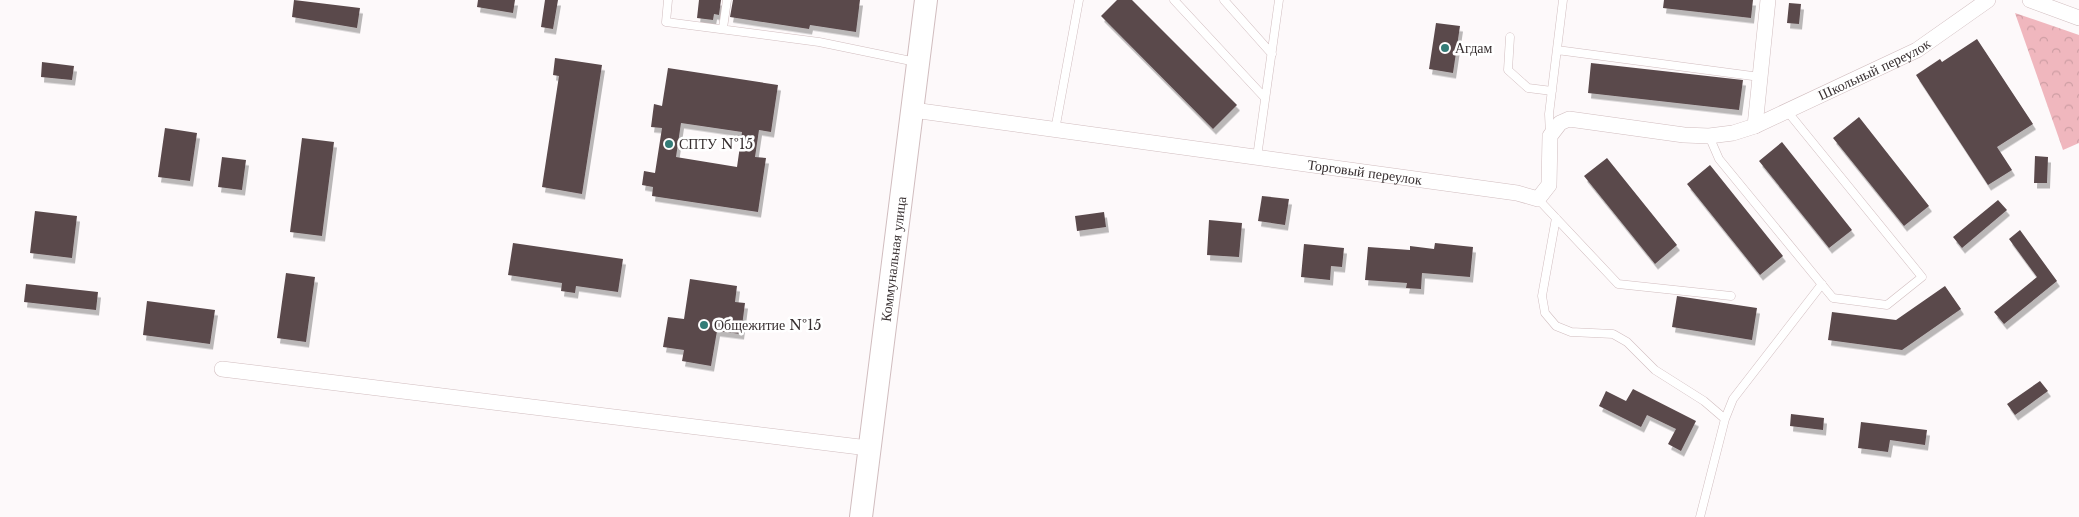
<svg xmlns="http://www.w3.org/2000/svg" width="2079" height="517" viewBox="0 0 2079 517" font-family="'Libre Baskerville',serif">
	<defs>
		<pattern id="forest-crowns" width="20" height="18" patternUnits="userSpaceOnUse" patternTransform="scale(1.25)"><rect width="20" height="18" fill="#f0b7be"/><path d="M2 6a3 3 0 1 1 6 0M12 15a3 3 0 1 1 6 0" fill="none" stroke="#ce9ea4"/></pattern>
		<filter id="shadow"><feDropShadow dx="3" dy="5.5" stdDeviation="0" flood-color="#0004"/></filter>
	</defs>
	<rect width="100%" height="100%" fill="#fdf9fa"/>
	<path fill="url(#forest-crowns)" d="M2015,13L2079,35V143L2063,150Z"/>
	<path fill="#5a494b" fill-rule="evenodd" filter="url(#shadow)" d="M294,0L360,8L357,28L292,17Z
		M478,0H515L513,13L477,7Z
		M545,0H558L553,29L541,27Z
		M699,0H721L719,15L714,14L713,20L697,18Z
		M733,0H860L856,32L810,25L809,29L730,17Z
		M1117,0H1132L1237,105L1213,129L1101,16Z
		M1664,0H1753L1751,18L1663,8Z
		M1789,3L1801,4L1799,24L1787,23Z
		M1436,23L1460,26L1453,73L1429,69Z
		M1977,39L2033,124L1997,147L2012,170L1988,185L1916,75L1940,59L1942,62Z
		M555,58L602,65L582,194L542,187L559,76L553,75Z
		M42,62L74,66L72,80L41,77Z
		M1591,63L1743,80L1739,110L1588,93Z
		M668,68L778,85L771,132L759,130L755,157L766,158L758,212L652,196L653,187L642,185L644,171L655,173L662,128L651,127L654,104L662,106ZM681,123L742,132L737,167L676,157Z
		M1859,117L1929,206L1904,226L1833,138Z
		M165,128L197,133L190,181L158,177Z
		M302,138L334,142L322,236L290,232Z
		M1782,142L1852,230L1829,248L1759,161Z
		M2035,156L2048,157L2047,183H2034Z
		M222,157L246,160L242,190L218,187Z
		M1607,158L1677,245L1655,264L1584,176Z
		M1710,165L1783,256L1760,275L1687,184Z
		M1262,196L1289,199L1285,225L1258,221Z
		M1998,200L2007,210L1962,248L1953,237Z
		M35,211L77,216L72,258L30,253Z
		M1104,212L1106,227L1077,231L1075,216Z
		M1209,220L1242,223L1239,257L1207,255Z
		M2020,230L2057,281L2004,324L1994,312L2037,277L2009,239Z
		M513,243L623,259L618,292L576,286L575,293L561,291L562,283L508,275Z
		M1435,243L1473,247L1470,277L1422,273L1421,289L1406,288L1407,283L1365,280L1368,247L1410,250V246L1434,249Z
		M1304,244L1344,248L1342,267L1331,266L1330,280L1301,277Z
		M286,273L315,277L306,342L277,338Z
		M690,279L737,286L735,302L745,303L741,334L717,331L711,366L682,361L684,350L663,347L668,317L684,319Z
		M26,284L98,292L96,310L24,302Z
		M1945,286L1961,309L1902,350L1828,340L1832,312L1896,320Z
		M1677,296L1757,308L1752,340L1672,327Z
		M147,301L215,310L210,344L143,335Z
		M2040,381L2048,391L2015,415L2007,404Z
		M1633,389L1696,421L1681,451L1668,444L1676,429L1647,415L1641,427L1599,406L1606,391L1626,401Z
		M1791,414L1824,418L1823,430L1790,426Z
		M1861,422L1927,430L1925,445L1890,440L1888,452L1858,448Z"/>
	<g fill="none" stroke-linecap="round" stroke-linejoin="round">
		<defs>
			<path id="service" d="M668,0L666,22L819,42L916,62
				M1174,0L1265,98
				M1224,0L1272,54
				M723,28L727,0
				M1510,37L1508,70L1528,88L1552,91
				M1557,50L1760,77
				M1055,130L1079,0
				M1550,135L1549,114L1563,0
				M1709,136L1719,159L1833,298L1887,305L1922,277L1787,111
				M1257,157L1279,0
				M1538,199L1618,284L1731,296
				M1556,218L1542,296L1545,313L1556,326L1571,332L1613,334L1627,342L1655,370L1704,401L1725,419
				M1700,517L1725,419L1733,399L1822,284"/>
			<g id="minor">
				<path d="M2030,0L2079,18"/>
				<path id="s1" d="M913,110L1517,193L1538,199L1549,185L1550,136L1560,123L1569,119L1684,135L1709,136L1733,133L1755,126L1917,50L1988,0"/>
				<path d="M1755,126L1768,0"/>
				<path d="M222,369L868,448"/>
			</g>
			<g id="secondary">
				<path id="s2" d="M861,517L926,0"/>
			</g>
		</defs>
		<use href="#service" stroke="#d1bdbf" stroke-width="9"/>
		<use href="#minor" stroke="#d1bdbf" stroke-width="16"/>
		<use href="#secondary" stroke="#d1bdbf" stroke-width="24"/>
		<use href="#service" stroke="#fff" stroke-width="8"/>
		<use href="#minor" stroke="#fff" stroke-width="15"/>
		<use href="#secondary" stroke="#fff" stroke-width="22"/>
	</g>
	<g fill="#337c77" stroke="#fff" stroke-width="2">
		<circle cx="1445" cy="48" r="5"/>
		<circle cx="669" cy="144" r="5"/>
		<circle cx="704" cy="325" r="5"/>
	</g>
	<g text-anchor="middle" stroke-width="5" stroke-linejoin="round" paint-order="stroke">
		<g font-size="14" fill="#372f30" stroke="#fff" text-anchor="start">
			<text x="1455" y="53">Агдам</text>
			<text x="679" y="149">СПТУ №15</text>
			<text x="714" y="330">Общежитие №15</text>
		</g>
		<g font-size="14" fill="#372f30" stroke="#fff">
			<text dy="5" stroke="none"><textPath href="#s1" startOffset="1045">Школьный переулок</textPath></text>
			<text dy="5" stroke="none"><textPath href="#s1" startOffset="456">Торговый переулок</textPath></text>
			<text dy="5" stroke="none"><textPath href="#s2" startOffset="260">Коммунальная улица</textPath></text>
		</g>
	</g>
</svg>
